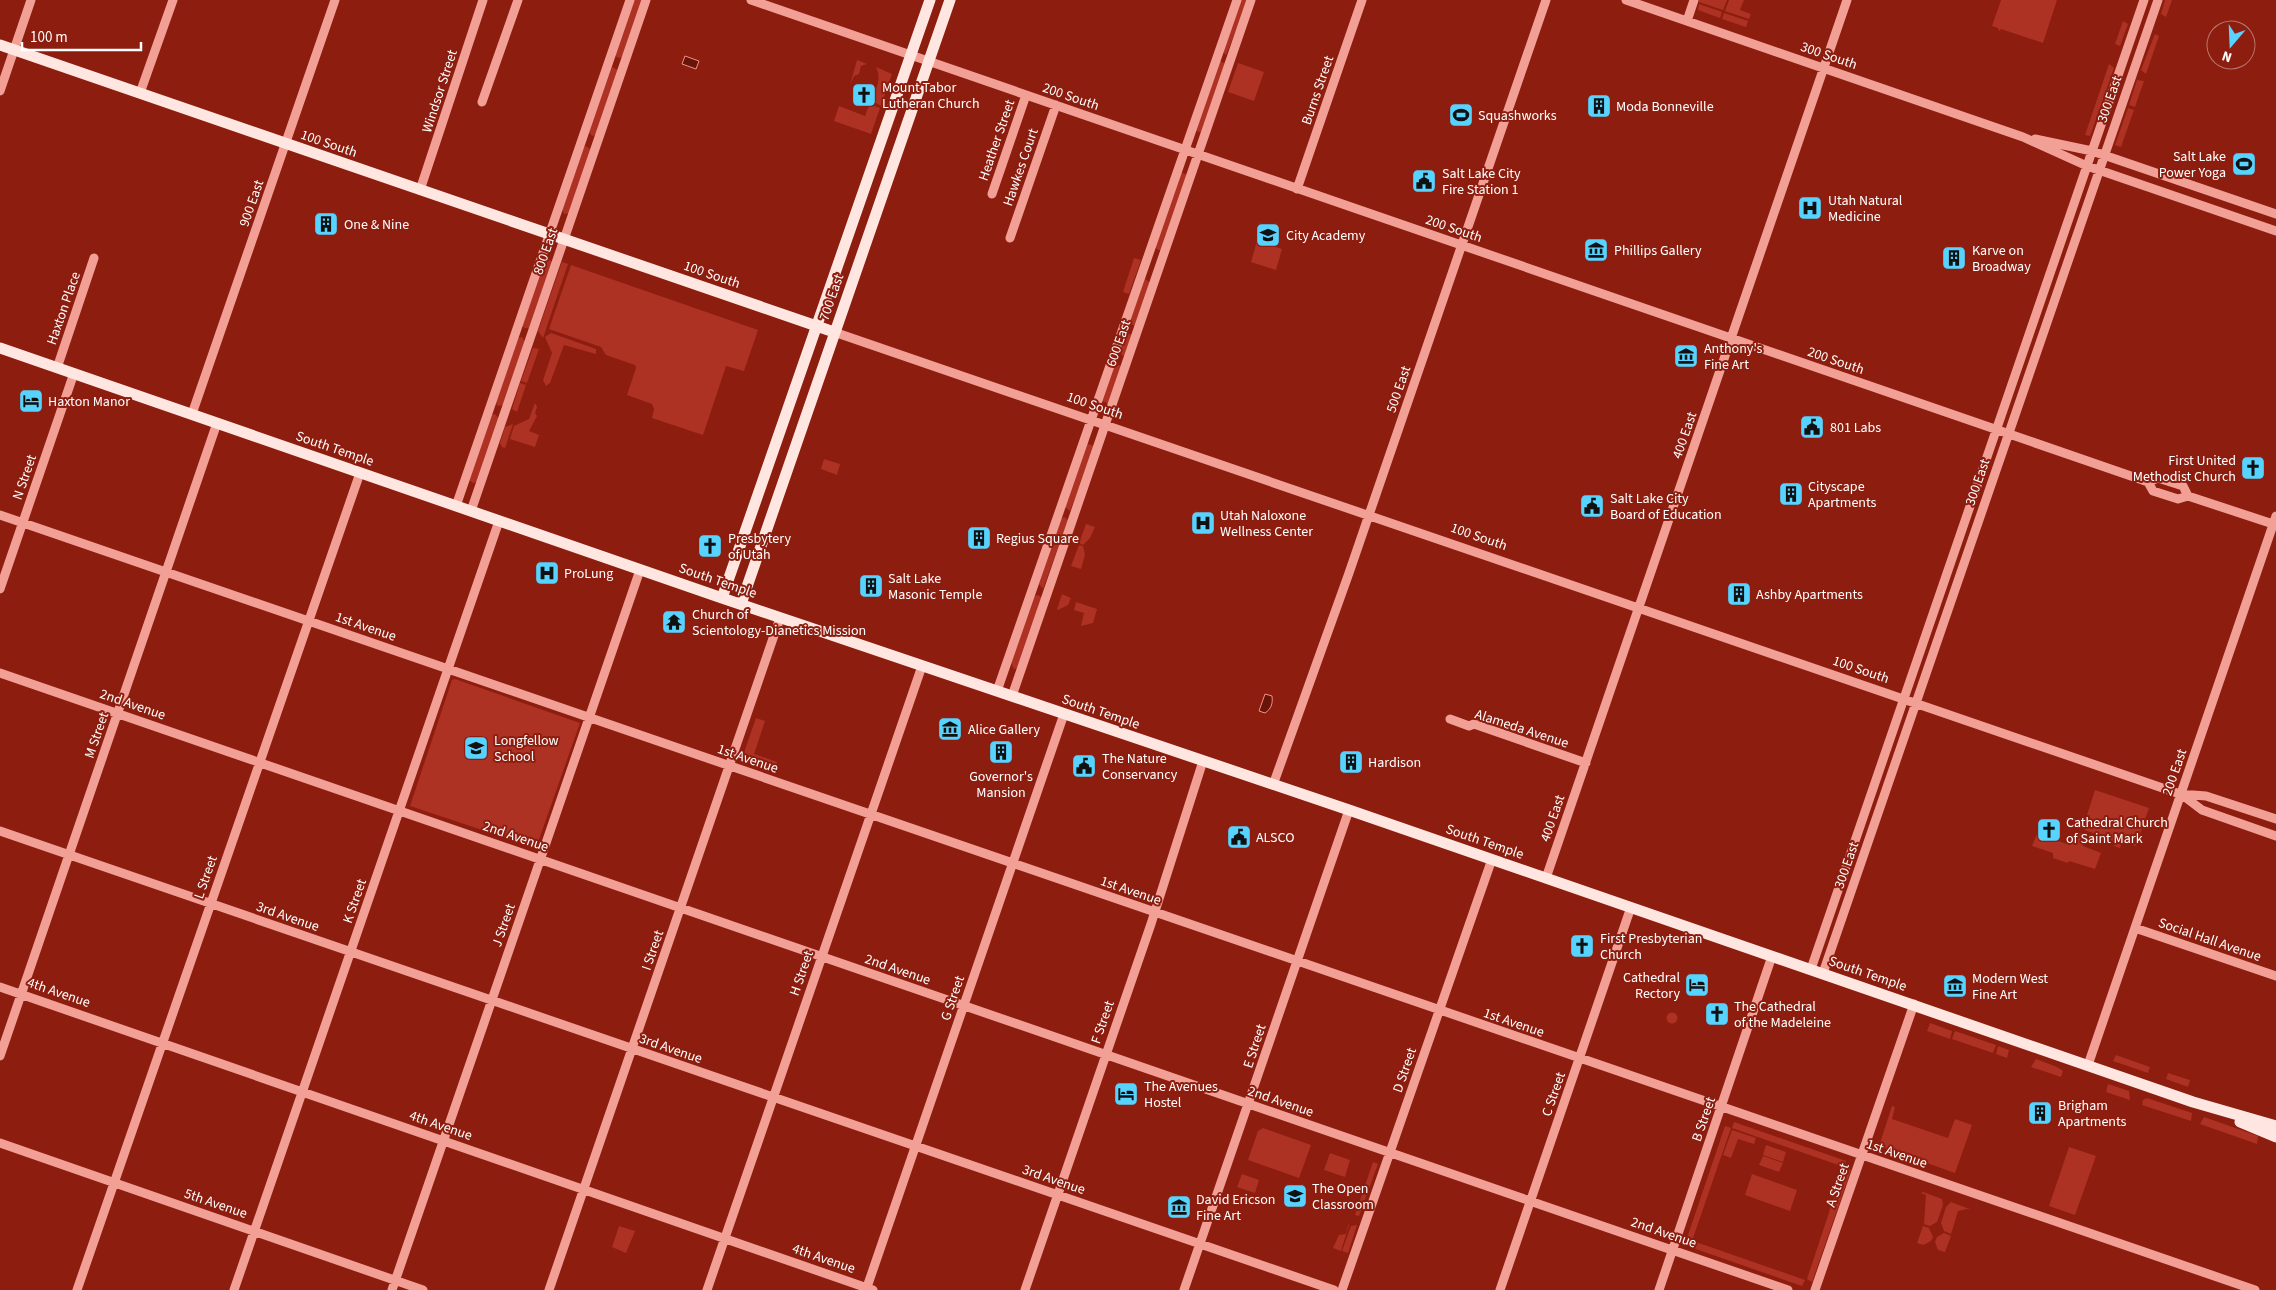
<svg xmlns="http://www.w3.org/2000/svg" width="2276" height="1290" viewBox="0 0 2276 1290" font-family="'Source Sans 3',sans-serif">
	<rect width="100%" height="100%" fill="#8c1d0f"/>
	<path fill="#ad3224" d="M634,0H643L623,57L619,58L615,56Z
		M1239,0H1248L1226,55L1223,52Z
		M1699,0H1727L1723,10L1699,2Z
		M1729,0H1744L1740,10L1751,14L1749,19L1725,11Z
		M2001,0H2057L2043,43L2001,29L1999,31L1998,28L1992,26Z
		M2165,0H2172L2166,17L2161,14Z
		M1699,4L1722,12L1720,18L1698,10Z
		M1724,13L1748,21L1746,27L1722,19Z
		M2123,21L2128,24L2120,46L2115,44Z
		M2155,34L2159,36L2146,74L2141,70Z
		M857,60L867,64L861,66L859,74L854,76L850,85Z
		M1220,61L1226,64L1202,133L1195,130Z
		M1238,63L1264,72L1254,101L1228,92Z
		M2109,64L2114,68L2090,136L2085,135Z
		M612,67L618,70L596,135L592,136L589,132Z
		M876,67L892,74L881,106L871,100C876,89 882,80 876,67Z
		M2137,80L2144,81L2135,107L2129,105Z
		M872,105L880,108L871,134L834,121L839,106L865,116L868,108Z
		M2128,108L2134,110L2121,147L2115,145Z
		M586,146L591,150L570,213L564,214L562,209L584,147Z
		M1180,172L1188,175L1161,250H1158L1155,247Z
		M1257,241L1282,249L1276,270L1251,262Z
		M1134,258L1141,260L1129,294L1123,292Z
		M549,259L552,262L529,328H525L522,326L545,260Z
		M562,262L568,264L543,338L538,331Z
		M571,265L758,330L744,371L726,366L703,435L652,418L654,409L652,404L627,395L636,368L635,365L606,355L601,347L549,329Z
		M1145,279L1151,283L1135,325H1132L1129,323Z
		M1125,332L1132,335L1126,354L1123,356L1119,352Z
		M551,333L596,349V354L564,345L550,383L546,386L543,380L552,353L545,337Z
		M522,337L525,342L503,405L498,406L496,403L518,338Z
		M533,348L539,349L527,383L521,381Z
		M1114,364L1122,366L1109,404L1102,401Z
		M520,383L526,385L517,412L512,409Z
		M535,403L537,407L535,413L537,416L529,431L539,435L535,447L510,439L514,426L529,419Z
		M495,414L499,419L477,482L473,483L469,480L491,415Z
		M513,424L505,448L502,447L500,443L505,427Z
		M1087,444L1095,446L1070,511L1065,507Z
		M824,459L840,464L837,475L821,469Z
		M1064,517L1068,520L1043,589L1039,584L1060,520Z
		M1086,524L1095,527L1090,538L1083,545L1079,543Z
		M1079,545L1083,546L1085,555L1081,569L1071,566Z
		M1062,594L1071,598L1068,605L1058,610L1057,609Z
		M1034,596L1038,595L1042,598L1018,668L1014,669L1011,663Z
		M1076,602L1097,609L1093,623L1081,626L1084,613L1074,610Z
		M455,679L580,723L536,848L410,806L452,680Z
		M756,718L765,721L754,754L777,762L774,773L741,761Z
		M2095,790L2149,808L2136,846L2122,842L2120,848L2114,846L2113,841L2085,830L2090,816L2087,815Z
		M2078,832L2087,835L2083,846L2101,853L2095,869L2069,861L2068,863L2053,858V853L2032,846L2037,834L2067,844L2068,840L2075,842Z
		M1666.5 1018a5.5 5.5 0 1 1 11 0a5.5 5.5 0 1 1-11 0Z
		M1930,1023L1952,1031L1950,1039L1927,1031Z
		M1955,1031L1996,1045L1993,1053L1952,1039Z
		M1998,1046L2009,1050L2007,1058L1996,1054Z
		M2116,1055L2150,1067L2148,1073L2113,1061Z
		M2036,1059L2057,1067L2063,1071L2061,1077L2031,1067Z
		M2168,1073L2190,1080L2188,1087L2166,1079Z
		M2108,1084L2129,1091L2130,1100L2106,1092Z
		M2147,1098L2192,1113L2191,1121L2142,1105L2143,1100Z
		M1892,1106L1895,1107L1892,1119L1948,1138L1955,1119L1972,1125L1955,1173L1879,1146Z
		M2204,1117L2258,1136L2257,1144L2200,1124Z
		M1734,1122L1846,1161L1844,1167L1851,1170L1812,1282L1807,1279L1844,1167L1732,1128Z
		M1725,1126L1731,1128L1692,1241L1687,1238Z
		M1263,1128L1311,1145L1299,1178L1248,1160L1258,1131Z
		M1732,1130L1756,1138L1754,1144L1738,1139L1731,1158L1723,1155Z
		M1766,1145L1786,1152L1783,1162L1763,1155Z
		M2069,1147L2096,1156L2075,1215L2049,1206Z
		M1330,1153L1350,1160L1345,1177L1324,1170Z
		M1763,1156L1783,1163L1779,1172L1759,1165Z
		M1373,1162L1378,1164L1359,1216L1355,1215Z
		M1242,1174L1259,1180L1255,1193L1237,1187Z
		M1752,1174L1797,1190L1790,1211L1745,1195Z
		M1923,1192L1942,1199L1943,1205L1937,1222L1930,1226L1924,1224L1926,1195L1921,1193Z
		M1951,1202L1972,1210L1967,1209L1958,1211L1951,1234L1944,1231L1941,1223L1946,1207Z
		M1348,1225H1349L1341,1251L1333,1248L1339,1235L1346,1234Z
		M1357,1225L1348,1253L1342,1251L1351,1226Z
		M619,1226L635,1231L626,1253L612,1247Z
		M1923,1226L1929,1228L1933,1237L1931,1241L1923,1245L1917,1243Z
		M1944,1233L1951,1236L1945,1252L1938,1250L1935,1242L1937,1237Z
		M1693,1241L1805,1280L1802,1286L1690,1247Z"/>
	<path fill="#671409" stroke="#f69087" d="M685,56L699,61L696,69L682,64Z
		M1265,694L1272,696C1273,704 1271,709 1265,713L1259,711Z"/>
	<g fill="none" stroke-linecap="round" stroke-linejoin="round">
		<path stroke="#f29f96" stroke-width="9" d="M751,0L2128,475L2148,482L2153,491L2178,499L2188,496L2276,525
			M1626,0L2023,137L2087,166L2276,231
			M1687,21L1694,0
			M0,91L31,0
			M140,93L173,0
			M482,102L518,0
			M2035,139L2092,151L2276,214
			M1297,189L1362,0
			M420,190L483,0
			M992,194L1026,95
			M1010,238L1056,105
			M834,332L2180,794L2206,796L2276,819
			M57,368L94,258
			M192,414L335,0
			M2148,482L2158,478L2183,486L2188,496
			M456,506L630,0
			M471,511L646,0
			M0,515L2255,1290
			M0,589L74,373
			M0,673L1788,1290
			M997,691L1237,0
			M1012,696L1251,0
			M1450,719L1469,726L1474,724L1586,763
			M1273,785L1349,573L1546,0
			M2181,794L2202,810L2276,836
			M0,831L1334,1290
			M1546,878L1847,0
			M2135,928L2276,976
			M1811,969L2144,0
			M1823,973L2158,0
			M0,987L873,1290
			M0,1056L217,423
			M2088,1065L2276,516
			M0,1143L423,1290
			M77,1290L360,473
			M234,1290L499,521
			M392,1290L640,570
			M549,1290L780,618
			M707,1290L922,666
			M866,1290L1064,714
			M1025,1290L1151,924L1203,761
			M1184,1290L1349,810
			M1342,1290L1492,859
			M1500,1290L1631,907
			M1659,1290L1772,956
			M1815,1290L1914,1004"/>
		<path stroke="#ffe6e1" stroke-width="11" d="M0,45L834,332
			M0,348L722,598L1349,810L2193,1102L2276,1126
			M722,598L930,0
			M741,604L950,0
			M2240,1122L2276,1137"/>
	</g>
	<defs>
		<symbol id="church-square" viewBox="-11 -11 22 22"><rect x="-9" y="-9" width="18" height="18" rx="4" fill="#57d3ff" stroke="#8c1d0f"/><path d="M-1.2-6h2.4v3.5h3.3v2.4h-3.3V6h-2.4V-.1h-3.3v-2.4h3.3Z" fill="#111"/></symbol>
		<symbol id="building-square" viewBox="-11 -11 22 22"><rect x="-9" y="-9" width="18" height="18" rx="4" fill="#57d3ff" stroke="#8c1d0f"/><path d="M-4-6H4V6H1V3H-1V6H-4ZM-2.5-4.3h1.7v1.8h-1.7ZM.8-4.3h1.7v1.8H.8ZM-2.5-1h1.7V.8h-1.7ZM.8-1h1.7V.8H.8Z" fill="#111"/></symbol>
		<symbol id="stadium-square" viewBox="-11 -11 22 22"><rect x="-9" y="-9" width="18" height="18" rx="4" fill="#57d3ff" stroke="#8c1d0f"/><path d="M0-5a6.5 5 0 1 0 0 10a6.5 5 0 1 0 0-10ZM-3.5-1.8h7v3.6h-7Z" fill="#111"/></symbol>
		<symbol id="civic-square" viewBox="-11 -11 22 22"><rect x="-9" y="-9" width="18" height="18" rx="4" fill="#57d3ff" stroke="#8c1d0f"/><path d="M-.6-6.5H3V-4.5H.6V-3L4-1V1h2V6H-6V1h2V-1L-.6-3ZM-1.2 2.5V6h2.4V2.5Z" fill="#111"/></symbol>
		<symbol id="hospital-square" viewBox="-11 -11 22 22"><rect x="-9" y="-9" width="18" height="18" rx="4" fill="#57d3ff" stroke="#8c1d0f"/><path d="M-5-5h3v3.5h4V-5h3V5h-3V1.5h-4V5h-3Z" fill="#111"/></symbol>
		<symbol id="school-square" viewBox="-11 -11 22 22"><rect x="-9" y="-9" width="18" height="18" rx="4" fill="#57d3ff" stroke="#8c1d0f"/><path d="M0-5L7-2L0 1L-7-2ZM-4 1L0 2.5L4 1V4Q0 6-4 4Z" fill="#111"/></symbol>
		<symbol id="museum-square" viewBox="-11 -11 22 22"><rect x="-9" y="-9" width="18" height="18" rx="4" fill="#57d3ff" stroke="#8c1d0f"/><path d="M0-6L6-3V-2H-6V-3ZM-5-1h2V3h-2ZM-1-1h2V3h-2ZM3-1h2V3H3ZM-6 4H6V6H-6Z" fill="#111"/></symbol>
		<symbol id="hotel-square" viewBox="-11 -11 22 22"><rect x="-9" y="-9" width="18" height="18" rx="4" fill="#57d3ff" stroke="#8c1d0f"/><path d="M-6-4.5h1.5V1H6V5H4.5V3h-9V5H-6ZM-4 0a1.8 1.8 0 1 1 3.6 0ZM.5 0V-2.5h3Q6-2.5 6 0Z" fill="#111"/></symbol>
		<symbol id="temple-square" viewBox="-11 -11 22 22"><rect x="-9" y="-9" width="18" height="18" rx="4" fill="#57d3ff" stroke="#8c1d0f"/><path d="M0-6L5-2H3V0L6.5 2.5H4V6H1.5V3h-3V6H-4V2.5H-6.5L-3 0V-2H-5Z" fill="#111"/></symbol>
	</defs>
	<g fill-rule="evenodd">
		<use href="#church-square" x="850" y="81" width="28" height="28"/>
		<use href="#building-square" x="1585" y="92" width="28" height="28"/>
		<use href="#stadium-square" x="1447" y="101" width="28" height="28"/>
		<use href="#stadium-square" x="2230" y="150" width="28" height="28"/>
		<use href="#civic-square" x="1410" y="167" width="28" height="28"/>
		<use href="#hospital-square" x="1796" y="194" width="28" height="28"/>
		<use href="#building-square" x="312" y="210" width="28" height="28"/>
		<use href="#school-square" x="1254" y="221" width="28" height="28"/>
		<use href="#museum-square" x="1582" y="236" width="28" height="28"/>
		<use href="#building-square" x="1940" y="244" width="28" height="28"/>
		<use href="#museum-square" x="1672" y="342" width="28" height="28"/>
		<use href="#hotel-square" x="17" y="387" width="28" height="28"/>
		<use href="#civic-square" x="1798" y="413" width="28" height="28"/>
		<use href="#church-square" x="2239" y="454" width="28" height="28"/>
		<use href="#building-square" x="1777" y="480" width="28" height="28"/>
		<use href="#civic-square" x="1578" y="492" width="28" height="28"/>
		<use href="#hospital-square" x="1189" y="509" width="28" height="28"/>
		<use href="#building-square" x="965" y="524" width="28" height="28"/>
		<use href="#church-square" x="696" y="532" width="28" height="28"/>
		<use href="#hospital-square" x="533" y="559" width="28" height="28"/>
		<use href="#building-square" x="857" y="572" width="28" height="28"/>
		<use href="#building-square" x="1725" y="580" width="28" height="28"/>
		<use href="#temple-square" x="660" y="608" width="28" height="28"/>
		<use href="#museum-square" x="936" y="715" width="28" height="28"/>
		<use href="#school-square" x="462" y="734" width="28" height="28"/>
		<use href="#building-square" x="987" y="738" width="28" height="28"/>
		<use href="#building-square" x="1337" y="748" width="28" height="28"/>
		<use href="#civic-square" x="1070" y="752" width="28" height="28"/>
		<use href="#church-square" x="2035" y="816" width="28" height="28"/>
		<use href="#civic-square" x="1225" y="823" width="28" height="28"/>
		<use href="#church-square" x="1568" y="932" width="28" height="28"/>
		<use href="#hotel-square" x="1683" y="971" width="28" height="28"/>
		<use href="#museum-square" x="1941" y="972" width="28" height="28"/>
		<use href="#church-square" x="1703" y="1000" width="28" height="28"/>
		<use href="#hotel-square" x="1112" y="1080" width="28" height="28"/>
		<use href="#building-square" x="2026" y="1099" width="28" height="28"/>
		<use href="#school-square" x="1281" y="1182" width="28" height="28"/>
		<use href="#museum-square" x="1165" y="1193" width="28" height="28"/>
	</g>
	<g text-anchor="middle" stroke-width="4" stroke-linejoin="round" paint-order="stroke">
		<g font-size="14" fill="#fff" stroke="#8c1d0f">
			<text transform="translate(1829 55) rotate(19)" y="5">300 South</text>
			<text transform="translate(1317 90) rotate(-71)" y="5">Burns Street</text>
			<text transform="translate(439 91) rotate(-72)" y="5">Windsor Street</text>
			<text transform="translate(1071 96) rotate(19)" y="5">200 South</text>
			<text transform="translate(2109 99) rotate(-71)" y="5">300 East</text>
			<text transform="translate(996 140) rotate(-71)" y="5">Heather Street</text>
			<text transform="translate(329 143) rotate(19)" y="5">100 South</text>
			<text transform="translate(1020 167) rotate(-71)" y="5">Hawkes Court</text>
			<text transform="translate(251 203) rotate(-71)" y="5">900 East</text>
			<text transform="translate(1454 228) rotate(19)" y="5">200 South</text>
			<text transform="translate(545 251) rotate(-71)" y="5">800 East</text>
			<text transform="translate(712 274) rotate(19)" y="5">100 South</text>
			<text transform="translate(831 297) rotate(-71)" y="5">700 East</text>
			<text transform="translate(63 308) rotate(-71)" y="5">Haxton Place</text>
			<text transform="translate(1118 343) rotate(-71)" y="5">600 East</text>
			<text transform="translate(1836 360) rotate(19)" y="5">200 South</text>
			<text transform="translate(1398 389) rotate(-71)" y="5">500 East</text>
			<text transform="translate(1095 405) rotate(19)" y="5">100 South</text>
			<text transform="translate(1684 435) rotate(-71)" y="5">400 East</text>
			<text transform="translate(335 448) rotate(19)" y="5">South Temple</text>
			<text transform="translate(24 477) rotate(-71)" y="5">N Street</text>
			<text transform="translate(1977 482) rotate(-71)" y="5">300 East</text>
			<text transform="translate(1479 536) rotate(19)" y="5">100 South</text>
			<text transform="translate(718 580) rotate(19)" y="5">South Temple</text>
			<text transform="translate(366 626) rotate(19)" y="5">1st Avenue</text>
			<text transform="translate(1861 669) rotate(19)" y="5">100 South</text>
			<text transform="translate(133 704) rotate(19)" y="5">2nd Avenue</text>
			<text transform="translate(1101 711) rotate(19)" y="5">South Temple</text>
			<text transform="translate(1522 728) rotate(18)" y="5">Alameda Avenue</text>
			<text transform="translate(96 735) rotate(-71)" y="5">M Street</text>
			<text transform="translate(748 758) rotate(19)" y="5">1st Avenue</text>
			<text transform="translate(2174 772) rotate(-71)" y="5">200 East</text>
			<text transform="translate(1552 818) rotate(-71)" y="5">400 East</text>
			<text transform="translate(516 836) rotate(19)" y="5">2nd Avenue</text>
			<text transform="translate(1485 841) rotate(19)" y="5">South Temple</text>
			<text transform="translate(1846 865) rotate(-71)" y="5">300 East</text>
			<text transform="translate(205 877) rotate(-71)" y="5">L Street</text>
			<text transform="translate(1131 890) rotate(19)" y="5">1st Avenue</text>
			<text transform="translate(354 901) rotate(-71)" y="5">K Street</text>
			<text transform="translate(288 916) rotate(19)" y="5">3rd Avenue</text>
			<text transform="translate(503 925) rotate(-71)" y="5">J Street</text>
			<text transform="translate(2210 939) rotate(19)" y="5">Social Hall Avenue</text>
			<text transform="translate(652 950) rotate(-71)" y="5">I Street</text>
			<text transform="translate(898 969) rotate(19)" y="5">2nd Avenue</text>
			<text transform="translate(801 973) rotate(-71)" y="5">H Street</text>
			<text transform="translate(1868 973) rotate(19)" y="5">South Temple</text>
			<text transform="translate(59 992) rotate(19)" y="5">4th Avenue</text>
			<text transform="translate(952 998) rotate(-71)" y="5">G Street</text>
			<text transform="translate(1102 1022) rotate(-71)" y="5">F Street</text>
			<text transform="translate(1514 1022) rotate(19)" y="5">1st Avenue</text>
			<text transform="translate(1254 1046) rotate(-72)" y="5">E Street</text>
			<text transform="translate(671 1048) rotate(19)" y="5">3rd Avenue</text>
			<text transform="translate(1404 1070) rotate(-71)" y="5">D Street</text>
			<text transform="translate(1553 1094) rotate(-71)" y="5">C Street</text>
			<text transform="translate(1281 1101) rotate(19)" y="5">2nd Avenue</text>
			<text transform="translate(1703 1119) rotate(-71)" y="5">B Street</text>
			<text transform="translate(441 1125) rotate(19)" y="5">4th Avenue</text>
			<text transform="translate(1897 1153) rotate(19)" y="5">1st Avenue</text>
			<text transform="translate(1054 1179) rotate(19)" y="5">3rd Avenue</text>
			<text transform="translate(1837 1185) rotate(-71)" y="5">A Street</text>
			<text transform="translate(216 1203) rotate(19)" y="5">5th Avenue</text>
			<text transform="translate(1664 1232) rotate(19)" y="5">2nd Avenue</text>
			<text transform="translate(824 1258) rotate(19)" y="5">4th Avenue</text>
		</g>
		<g font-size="14" fill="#fff" stroke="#8c1d0f" text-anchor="start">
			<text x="882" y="92">Mount Tabor<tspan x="882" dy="16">Lutheran Church</tspan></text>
			<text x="1616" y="111">Moda Bonneville</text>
			<text x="1478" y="120">Squashworks</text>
			<text x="2226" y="161" text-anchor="end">Salt Lake<tspan x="2226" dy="16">Power Yoga</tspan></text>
			<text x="1442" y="178">Salt Lake City<tspan x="1442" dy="16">Fire Station 1</tspan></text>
			<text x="1828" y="205">Utah Natural<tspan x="1828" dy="16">Medicine</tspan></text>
			<text x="344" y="229">One &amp; Nine</text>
			<text x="1286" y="240">City Academy</text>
			<text x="1614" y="255">Phillips Gallery</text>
			<text x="1972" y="255">Karve on<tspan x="1972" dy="16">Broadway</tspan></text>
			<text x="1704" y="353">Anthony's<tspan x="1704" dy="16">Fine Art</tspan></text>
			<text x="48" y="406">Haxton Manor</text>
			<text x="1830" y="432">801 Labs</text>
			<text x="2236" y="465" text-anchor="end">First United<tspan x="2236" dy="16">Methodist Church</tspan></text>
			<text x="1808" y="491">Cityscape<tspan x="1808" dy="16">Apartments</tspan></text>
			<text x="1610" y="503">Salt Lake City<tspan x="1610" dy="16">Board of Education</tspan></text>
			<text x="1220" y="520">Utah Naloxone<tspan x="1220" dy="16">Wellness Center</tspan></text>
			<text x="728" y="543">Presbytery<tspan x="728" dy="16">of Utah</tspan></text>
			<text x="996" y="543">Regius Square</text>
			<text x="564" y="578">ProLung</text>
			<text x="888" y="583">Salt Lake<tspan x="888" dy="16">Masonic Temple</tspan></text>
			<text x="1756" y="599">Ashby Apartments</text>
			<text x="692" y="619">Church of<tspan x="692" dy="16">Scientology-Dianetics Mission</tspan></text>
			<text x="968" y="734">Alice Gallery</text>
			<text x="494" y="745">Longfellow<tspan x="494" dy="16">School</tspan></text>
			<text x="1102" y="763">The Nature<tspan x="1102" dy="16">Conservancy</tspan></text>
			<text x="1368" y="767">Hardison</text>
			<text x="1001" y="781" text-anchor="middle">Governor's<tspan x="1001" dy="16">Mansion</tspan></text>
			<text x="2066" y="827">Cathedral Church<tspan x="2066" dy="16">of Saint Mark</tspan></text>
			<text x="1256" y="842">ALSCO</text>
			<text x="1600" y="943">First Presbyterian<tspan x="1600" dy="16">Church</tspan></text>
			<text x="1680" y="982" text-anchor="end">Cathedral<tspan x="1680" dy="16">Rectory</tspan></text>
			<text x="1972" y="983">Modern West<tspan x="1972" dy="16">Fine Art</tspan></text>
			<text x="1734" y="1011">The Cathedral<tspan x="1734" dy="16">of the Madeleine</tspan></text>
			<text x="1144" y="1091">The Avenues<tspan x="1144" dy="16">Hostel</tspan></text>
			<text x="2058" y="1110">Brigham<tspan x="2058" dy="16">Apartments</tspan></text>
			<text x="1312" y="1193">The Open<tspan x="1312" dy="16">Classroom</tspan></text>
			<text x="1196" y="1204">David Ericson<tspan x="1196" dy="16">Fine Art</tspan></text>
		</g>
	</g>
	<g transform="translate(2231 45) rotate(199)"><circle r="24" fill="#8c1d0f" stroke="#ba776f"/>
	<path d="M0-4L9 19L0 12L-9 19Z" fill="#57d3ff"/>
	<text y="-8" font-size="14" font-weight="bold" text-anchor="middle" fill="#ffffff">N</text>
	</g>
	<path d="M22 42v8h119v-8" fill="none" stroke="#ffffff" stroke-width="2.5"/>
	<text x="30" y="42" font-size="15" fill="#ffffff" stroke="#8c1d0f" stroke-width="4" paint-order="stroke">100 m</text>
</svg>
